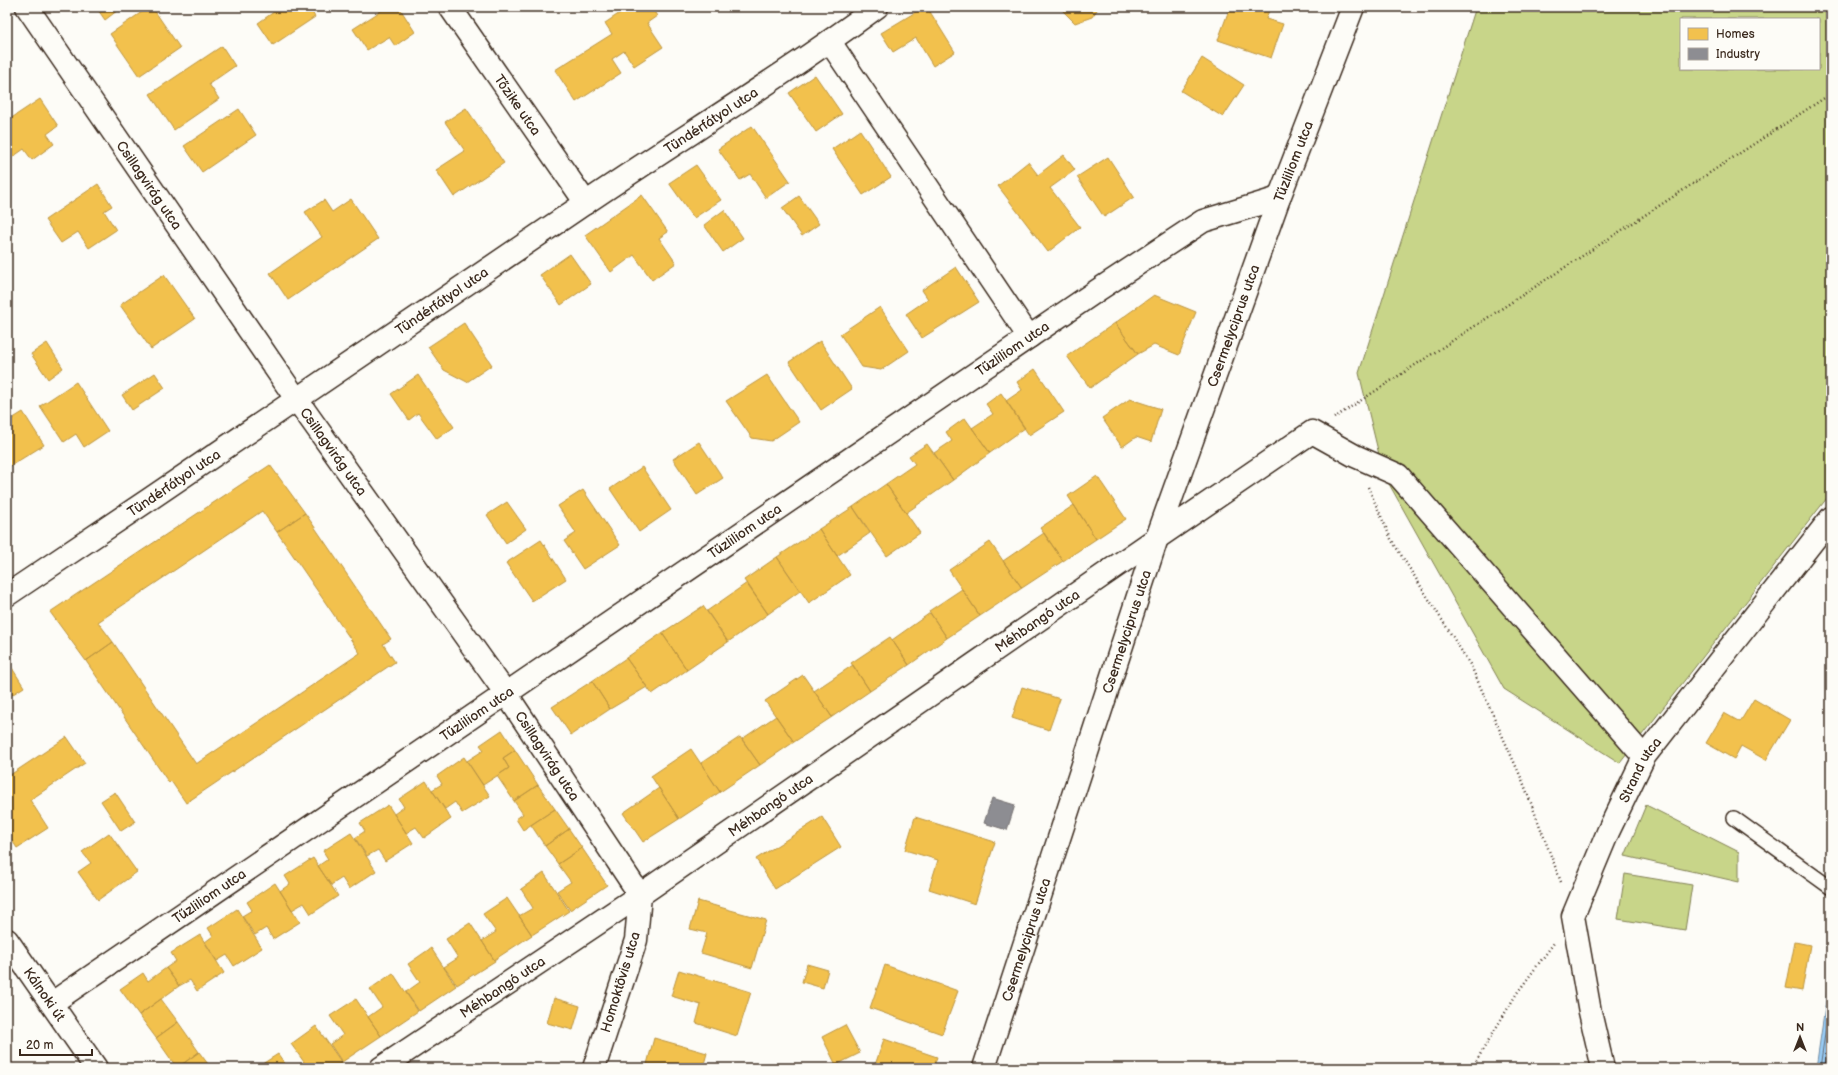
<svg xmlns="http://www.w3.org/2000/svg" width="1838" height="1075" viewBox="0 0 1838 1075" font-family="'Balsamiq Sans',sans-serif">
	<rect width="100%" height="100%" fill="#fdfcf7"/>
	<filter id="ink" filterUnits="userSpaceOnUse"><feTurbulence type="fractalNoise" baseFrequency=".025" numOctaves="2"/><feDisplacementMap in="SourceGraphic" scale="8" xChannelSelector="R" yChannelSelector="G"/><feConvolveMatrix kernelMatrix="1 2 1 2 8 2 1 2 1" color-interpolation-filters="sRGB"/></filter>
	<g filter="url(#ink)">
		<path fill="#c8d589" stroke="#828054" fill-rule="evenodd" d="M1476,7H1831V493L1620,763L1504,689L1384,475L1359,373ZM1681,19H1819V69H1681Z
			M1646,805L1739,852V882L1625,856Z
			M1625,874L1692,885L1685,930L1618,919Z"/>
		<path fill="#99cdf7" stroke="#738ca0" d="M1831,970V1068H1816L1830,974Z"/>
		<path fill="#f2c14e" stroke="#bb9440" d="M96,7H122L105,20Z
			M149,7H152L180,48L139,76L110,34Z
			M281,7H309L315,17L273,45L258,23Z
			M387,7H399L415,32L395,46L389,37L367,50L353,29Z
			M629,7H651L657,16L647,23L663,47L634,66L624,51L612,59L621,73L576,102L555,70L612,34L605,23Z
			M924,7H927L955,52L933,66L916,38L893,52L881,33Z
			M1059,7H1099L1092,17L1075,23Z
			M1230,7H1270L1266,19L1283,24L1271,58L1218,40Z
			M222,46L235,66L209,84L219,99L174,130L150,94Z
			M1202,58L1244,85L1223,117L1181,91Z
			M815,75L842,114L816,132L789,93Z
			M40,99L58,126L47,134L54,144L32,160L24,149L7,161V121Z
			M466,108L504,163L454,197L436,170L465,151L445,122Z
			M239,109L256,135L202,172L184,146Z
			M752,126L790,181L766,198L750,174L740,180L718,149Z
			M860,130L891,177L863,195L832,149Z
			M1064,155L1075,170L1050,188L1080,227L1048,252L998,186L1028,162L1038,175Z
			M1108,157L1134,197L1104,217L1077,177Z
			M696,165L721,200L694,218L669,183Z
			M98,184L112,206L104,211L116,230L89,248L78,232L61,243L45,220Z
			M642,195L668,232L659,238L676,263L652,280L634,255L611,272L585,235Z
			M799,196L819,224L802,236L782,208Z
			M351,199L378,239L288,300L270,273L322,237L305,212L324,200L332,212Z
			M724,210L743,238L723,252L704,225Z
			M570,254L591,284L561,305L540,275Z
			M956,267L979,302L922,338L906,314L928,299L922,290Z
			M164,275L195,319L151,349L120,305Z
			M1154,295L1196,312L1179,355L1154,345L1138,354L1115,323Z
			M880,307L909,351L881,370L862,367L840,334Z
			M464,323L492,365L467,382L444,370L428,347Z
			M1115,323L1138,354L1090,388L1067,356Z
			M820,341L852,389L821,410L789,362Z
			M47,343L63,368L48,379L31,354Z
			M1035,369L1064,412L1029,435L1006,401L1022,390L1017,382Z
			M155,373L165,388L132,410L122,395Z
			M418,375L454,427L437,439L418,413L409,420L391,394Z
			M767,375L799,422L771,441L752,438L726,401Z
			M76,382L108,431L84,447L76,434L64,442L40,406Z
			M1001,393L1025,428L990,453L972,428L993,414L986,404Z
			M1130,399L1161,409L1151,442L1136,437L1122,447L1102,418Z
			M23,412L44,445L7,468V422Z
			M965,418L990,453L953,480L934,453L952,441L946,432Z
			M699,442L723,478L697,495L673,459Z
			M927,444L953,480L906,513L886,484L915,464L909,456Z
			M270,465L305,513L277,532L262,511L98,622L113,642L86,661L50,612Z
			M642,467L671,510L639,532L610,489Z
			M1097,476L1126,519L1096,539L1068,496Z
			M886,484L920,533L887,556L853,507Z
			M583,490L620,545L583,569L564,541L576,533L558,506Z
			M507,502L526,529L506,543L487,515Z
			M1074,505L1096,539L1063,561L1040,528Z
			M853,507L870,533L837,556L819,529Z
			M305,513L391,639L383,644L395,662L186,803L171,781L169,783L86,661L113,642L196,764L360,653L277,532Z
			M819,529L850,575L809,603L777,557Z
			M1044,533L1063,561L1022,588L1003,561Z
			M541,540L566,579L532,601L506,563Z
			M990,542L1022,588L980,616L949,570Z
			M777,557L800,591L768,614L744,580Z
			M747,583L768,614L728,642L707,611Z
			M962,589L980,616L947,638L929,611Z
			M703,606L728,642L687,670L662,633Z
			M930,613L947,638L909,665L892,640Z
			M662,633L687,670L652,694L626,658Z
			M890,637L909,665L870,691L851,663Z
			M626,658L647,687L610,709L592,681Z
			M7,660L24,687L7,698Z
			M853,665L870,691L832,717L814,691Z
			M803,675L832,717L794,742L765,701Z
			M592,681L610,709L571,735L552,707Z
			M1022,687L1060,699L1049,730L1012,718Z
			M1754,699L1790,720L1766,760L1741,746L1734,759L1706,743L1724,713L1740,722Z
			M776,716L794,742L760,765L742,739Z
			M502,730L515,750L503,758L509,768L483,785L467,761L484,750L480,745Z
			M67,737L85,763L30,800L48,828L17,848L7,833V777Z
			M740,737L760,765L720,792L701,763Z
			M691,749L720,792L679,819L651,776Z
			M515,750L538,785L514,801L497,776L509,768L503,758Z
			M464,757L490,796L462,813L455,802L445,809L432,790L442,784L437,776Z
			M426,781L451,819L424,838L416,827L406,833L394,814L404,807L399,799Z
			M538,785L555,809L523,830L516,819L523,814L514,801Z
			M659,788L679,819L643,842L623,813Z
			M115,792L135,822L121,831L101,801Z
			M388,805L413,843L385,861L378,850L367,856L355,838L365,831L360,823Z
			M555,809L569,829L545,846L531,825Z
			M822,817L841,847L775,889L756,859Z
			M915,817L995,842L975,904L929,889L938,860L905,850Z
			M569,829L582,848L558,864L545,846Z
			M109,833L137,872L98,900L78,872L91,863L82,852Z
			M351,833L376,871L349,889L342,878L331,885L318,866L328,859L323,851Z
			M582,848L607,885L570,910L557,891L571,882L558,864Z
			M313,858L338,896L311,914L304,903L292,910L280,891L290,884L285,876Z
			M544,873L569,911L532,935L519,916L533,908L521,889Z
			M275,883L300,922L273,939L266,928L255,935L242,916L252,910L247,902Z
			M507,898L532,935L494,960L482,941L496,932L483,914Z
			M698,901L766,920L752,968L701,953L707,933L690,929Z
			M237,909L262,948L234,966L227,955L217,961L205,942L213,936L208,928Z
			M470,923L495,961L457,985L444,967L458,958L446,939Z
			M200,935L224,973L197,991L190,980L179,986L166,968L176,961L171,953Z
			M1795,942L1810,945L1802,991L1786,988Z
			M431,948L456,986L419,1011L406,992L420,982L408,964Z
			M807,964L828,970L823,988L802,982Z
			M885,965L958,991L942,1034L870,1008Z
			M166,968L179,986L139,1015L120,989L143,973L148,981Z
			M679,970L751,992L737,1036L696,1023L701,1005L671,996Z
			M393,973L418,1011L381,1036L368,1017L382,1007L370,989Z
			M554,998L580,1006L573,1030L547,1023Z
			M161,999L178,1022L156,1038L139,1015Z
			M356,999L381,1036L342,1062L330,1044L343,1035L330,1016Z
			M178,1022L199,1052L177,1068L156,1038Z
			M845,1025L860,1053L836,1065L822,1037Z
			M316,1026L342,1063L334,1068H295L304,1062L291,1044Z
			M654,1038L707,1053L703,1068H646Z
			M884,1039L937,1057L933,1068H874Z
			M199,1052L211,1068H177Z
			M278,1054L288,1068H256Z
			M499,1063L502,1068H492Z"/>
		<path fill="#8d8d92" stroke="#746f6f" d="M992,798L1015,805L1007,830L984,823Z"/>
		<g fill="none" stroke-linecap="round" stroke-linejoin="round">
			<path stroke="#616b75" stroke-width="1" d="M1820,1068L1831,992
				M1825,1068L1831,1027"/>
			<defs>
				<path id="lane" d="M1734,818L1831,888"/>
				<g id="street">
					<path id="s1" d="M27,7L297,400L507,695L640,895L636,940L594,1068"/>
					<path id="s2" d="M450,7L586,203"/>
					<path d="M830,42L1029,337"/>
					<path id="s3" d="M7,595C200,466 391,335 584,204C681,138 782,77 877,7"/>
					<path id="s4" d="M52,1003L1098,290L1203,221L1279,198"/>
					<path id="s5" d="M381,1068L640,895L1157,538L1312,432L1355,456L1398,475L1644,757"/>
					<path id="s6" d="M984,1068L1157,538L1279,198L1353,7"/>
					<path id="s7" d="M1603,1068L1590,1012L1573,916L1608,832L1644,757L1831,518"/>
				</g>
				<g id="secondary">
					<path id="s8" d="M7,940L96,1068"/>
				</g>
			</defs>
			<use href="#lane" stroke="#3b2a1e" stroke-width="16"/>
			<use href="#street" stroke="#3b2a1e" stroke-width="25"/>
			<use href="#secondary" stroke="#3b2a1e" stroke-width="25"/>
			<path stroke="#3b2a1e" stroke-width="2.5" stroke-dasharray="1 3" stroke-linecap="butt" d="M1334,418L1829,95H1831
				M1368,487L1391,539L1471,666L1523,782L1561,882
				M1472,1068L1517,993L1554,943"/>
			<use href="#lane" stroke="#fdfcf7" stroke-width="13"/>
			<use href="#street" stroke="#fdfcf7" stroke-width="22"/>
			<use href="#secondary" stroke="#fdfcf7" stroke-width="22"/>
		</g>
	</g>
	<g text-anchor="middle" stroke-width="4" stroke-linejoin="round" paint-order="stroke">
		<g font-size="14" fill="#3b2a1e" stroke="#fdfcf7">
			<text dy="5" stroke="none"><textPath href="#s2" startOffset="119">Tőzike utca</textPath></text>
			<text dy="5" stroke="none"><textPath href="#s3" startOffset="849">Tündérfátyol utca</textPath></text>
			<text dy="5" stroke="none"><textPath href="#s6" startOffset="958">Tűzliliom utca</textPath></text>
			<text dy="5" stroke="none"><textPath href="#s1" startOffset="216">Csillagvirág utca</textPath></text>
			<text dy="5" stroke="none"><textPath href="#s3" startOffset="525">Tündérfátyol utca</textPath></text>
			<text dy="5" stroke="none"><textPath href="#s6" startOffset="783">Csermelyciprus utca</textPath></text>
			<text dy="5" stroke="none"><textPath href="#s4" startOffset="1162">Tűzliliom utca</textPath></text>
			<text dy="5" stroke="none"><textPath href="#s1" startOffset="540">Csillagvirág utca</textPath></text>
			<text dy="5" stroke="none"><textPath href="#s3" startOffset="201">Tündérfátyol utca</textPath></text>
			<text dy="5" stroke="none"><textPath href="#s4" startOffset="838">Tűzliliom utca</textPath></text>
			<text dy="5" stroke="none"><textPath href="#s5" startOffset="794">Méhbangó utca</textPath></text>
			<text dy="5" stroke="none"><textPath href="#s6" startOffset="459">Csermelyciprus utca</textPath></text>
			<text dy="5" stroke="none"><textPath href="#s4" startOffset="514">Tűzliliom utca</textPath></text>
			<text dy="5" stroke="none"><textPath href="#s1" startOffset="912">Csillagvirág utca</textPath></text>
			<text dy="5" stroke="none"><textPath href="#s7" startOffset="316">Strand utca</textPath></text>
			<text dy="5" stroke="none"><textPath href="#s5" startOffset="470">Méhbangó utca</textPath></text>
			<text dy="5" stroke="none"><textPath href="#s4" startOffset="190">Tűzliliom utca</textPath></text>
			<text dy="5" stroke="none"><textPath href="#s6" startOffset="135">Csermelyciprus utca</textPath></text>
			<text transform="translate(620 982) rotate(-73)" y="5">Homoktövis utca</text>
			<text dy="5" stroke="none"><textPath href="#s5" startOffset="146">Méhbangó utca</textPath></text>
			<text dy="5" stroke="none"><textPath href="#s8" startOffset="66">Kálnoki út</textPath></text>
		</g>
	</g>
	<rect width="1838" height="1075" fill="none" stroke="#fdfcf7" stroke-width="24"/>
	<rect x="12" y="12" width="1814" height="1051" fill="none" stroke="#3b2a1e" stroke-width="1.5" filter="url(#ink)"/>
	<rect x="1680" y="18" width="140" height="52" fill="#fdfcf7" stroke="#afa8a0"/>
	<rect x="1688" y="28" width="20" height="12" fill="#f2c14e" stroke="#afa8a0"/>
	<text x="1716" y="38" font-size="12" fill="#3b2a1e">Homes</text>
	<rect x="1688" y="48" width="20" height="12" fill="#8d8d92" stroke="#afa8a0"/>
	<text x="1716" y="58" font-size="12" fill="#3b2a1e">Industry</text>
	<g transform="translate(1800 1037)" stroke="#fdfcf7" stroke-width="3" paint-order="stroke">
	<path d="M0-3L7 15L0 10L-7 15Z" fill="#3b2a1e"/>
	<text y="-6" font-size="11" font-weight="bold" text-anchor="middle" fill="#3b2a1e">N</text>
	</g>
	<path d="M20 1049v6h72v-6" fill="none" stroke="#3b2a1e" stroke-width="2"/>
	<text x="26" y="1049" font-size="12" fill="#3b2a1e" stroke="#fdfcf7" stroke-width="3" paint-order="stroke">20 m</text>
</svg>
